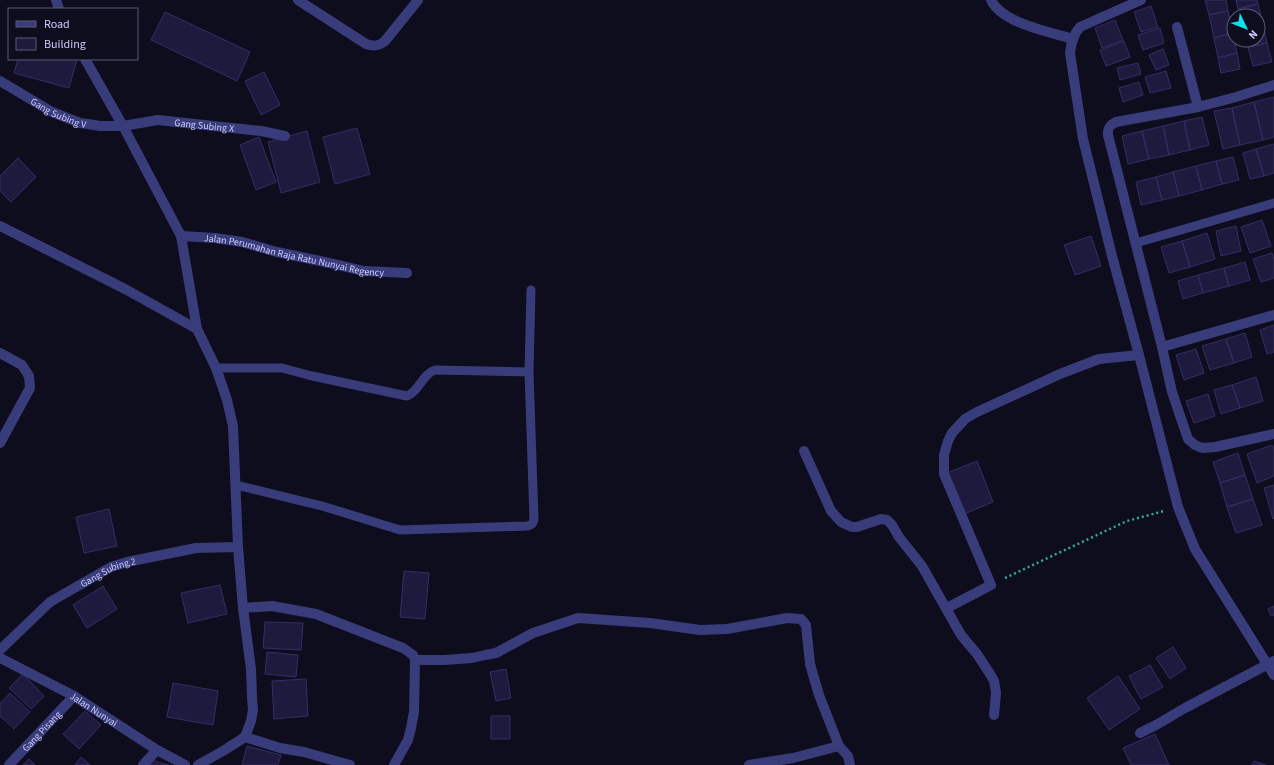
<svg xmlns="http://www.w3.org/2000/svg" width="1274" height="765" viewBox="0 0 1274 765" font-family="'Source Sans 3',sans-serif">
	<rect width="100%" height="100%" fill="#0e0d1d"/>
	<path fill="#1e1a3d" stroke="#342d68" d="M1205,0H1226L1228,11L1209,15Z
		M1236,0H1257L1258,4L1238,9Z
		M1258,4L1263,25L1258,26V16H1240L1238,9Z
		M1151,6L1158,27L1141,32L1134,12Z
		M1228,11L1233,33L1214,38L1209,15Z
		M165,12L250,52L237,81L151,40Z
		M1115,20L1123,40L1102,48L1095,28Z
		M1263,25L1267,43L1248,47L1246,40H1258V26Z
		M1160,28L1164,43L1143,50L1138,35Z
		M1233,33L1237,53L1218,58L1214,38Z
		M1124,41L1130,57L1106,66L1100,50Z
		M1267,43L1272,62L1253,66L1248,47Z
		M1163,49L1169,65L1156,70L1149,55Z
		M1237,53L1240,69L1221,73L1218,58Z
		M18,59H77L69,88L14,73Z
		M1138,63L1141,74L1120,80L1117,68Z
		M1166,71L1171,88L1150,93L1145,77Z
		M264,72L280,105L261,115L245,81Z
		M1139,82L1143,95L1123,102L1119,88Z
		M1274,97V137L1263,140L1254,102Z
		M1254,102L1263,140L1240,145L1232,108Z
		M1232,108L1240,145L1223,149L1214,111Z
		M1202,117L1209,145L1190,150L1184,121Z
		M1184,121L1190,150L1169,155L1163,126Z
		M1163,126L1169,155L1149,159L1142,131Z
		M357,128L370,174L335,184L323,137Z
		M307,131L320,182L281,193L268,142Z
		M1142,131L1149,159L1128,164L1122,136Z
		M259,137L276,182L256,190L240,145Z
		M1274,144V173L1264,176L1256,149Z
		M1256,149L1264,176L1250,179L1243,153Z
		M1233,157L1239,180L1222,184L1216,161Z
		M18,158L36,177L11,202L0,191V176Z
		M1216,161L1222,184L1202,190L1196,166Z
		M1196,166L1202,190L1179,196L1173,172Z
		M1173,172L1179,196L1162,200L1156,177Z
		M1156,177L1162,200L1141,205L1136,182Z
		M1262,220L1271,246L1250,253L1241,227Z
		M1236,226L1241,251L1221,256L1216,231Z
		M1207,233L1215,259L1190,267L1182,241Z
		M1091,236L1101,266L1075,275L1064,245Z
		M1182,241L1190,267L1169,273L1161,247Z
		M1272,253L1274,259V278L1261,282L1253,259Z
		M1245,262L1250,280L1229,286L1224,268Z
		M1224,268L1229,286L1203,293L1198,275Z
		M1198,275L1203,293L1183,299L1178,281Z
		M1274,325V352L1267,354L1260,330Z
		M1245,333L1252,357L1234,363L1226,339Z
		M1226,339L1234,363L1210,370L1202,346Z
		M1196,349L1204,373L1184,380L1176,355Z
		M1256,377L1263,401L1240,408L1232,385Z
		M1232,385L1240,408L1221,414L1214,390Z
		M1208,394L1215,416L1194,423L1186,401Z
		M1272,445L1274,449V476L1257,483L1247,454Z
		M1238,453L1245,475L1220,483L1213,462Z
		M977,461L993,502L964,514L947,473Z
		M1245,475L1253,499L1227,507L1220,483Z
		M1274,485V518L1273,519L1264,488Z
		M1253,499L1262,525L1236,533L1227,507Z
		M109,509L117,546L84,553L76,517Z
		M404,571L429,573L425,619L400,617Z
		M220,585L227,614L188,623L181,593Z
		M103,586L117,609L87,628L73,605Z
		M1274,606V615L1271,616L1268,609Z
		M265,622L303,623L301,650L263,648Z
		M1173,647L1186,668L1170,679L1156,658Z
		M267,652L298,655L296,677L265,674Z
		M1150,665L1163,687L1141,699L1129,676Z
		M506,669L511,698L496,701L490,672Z
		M23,674L44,696L31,709L9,688Z
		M1118,676L1140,709L1109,730L1087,698Z
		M306,679L308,716L274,719L272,681Z
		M173,683L218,691L213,725L167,717Z
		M10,693L30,712L14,729L0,716V704Z
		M85,711L101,725L79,749L63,734Z
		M491,716H510V739H491Z
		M1155,734L1169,765H1131L1123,748Z
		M247,746L281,755L278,765H242Z
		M81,757L90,765H75Z
		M29,759L35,765H23Z
		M151,760L169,765H150Z
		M1254,761L1266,765H1252Z"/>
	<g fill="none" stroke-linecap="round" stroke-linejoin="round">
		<path stroke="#32aa9a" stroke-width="2.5" stroke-dasharray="2 3" stroke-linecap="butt" d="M1005,578L1127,521L1164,511"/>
		<path stroke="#393c7a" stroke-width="9" d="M1136,243L1274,203
			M216,368H282L312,376L407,396C419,392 422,374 435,370L529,372L534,520L532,524L528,526L400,530L322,506L236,485
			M529,372L531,290"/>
		<g stroke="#393c7a" stroke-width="10">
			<path d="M56,0L59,9"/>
			<path d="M298,0L366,44C374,47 379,46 385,41L418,0"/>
			<path d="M991,0C1002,23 1049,32 1073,39"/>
			<path d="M1141,0L1080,27C1073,35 1071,43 1070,53L1083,139L1112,256L1139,355L1178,507L1195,549L1274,675"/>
			<path d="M1177,27L1198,107"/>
			<path d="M85,59L123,126L181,236L197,329L216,368L227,400L233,426L238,547L243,608L251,669L252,698L253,710L251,721L245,737"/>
			<path id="s1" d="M0,81L52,112L80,123L88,124L100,126H123L158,120L261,131L285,136"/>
			<path d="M1274,85L1236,97L1198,107L1116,122C1110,125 1107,128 1108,135L1162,347L1274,315"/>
			<path d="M0,226L125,289L197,329"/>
			<path id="s2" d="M181,236L215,238L242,242L277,252L325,262L364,271L407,273"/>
			<path d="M1162,347L1172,392L1188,439L1195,445L1202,448L1215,447L1274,434"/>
			<path d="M0,353L22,365L29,376L30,388L0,443"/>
			<path d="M804,451L831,511L841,522L852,527H857L881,519L887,520L892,525L899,537L922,566L961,635L977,654L990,674L994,681L996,693L994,715"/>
			<path d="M243,608L272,606L316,614L403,648L413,655L415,660L414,712L411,728L408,740L394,765"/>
			<path d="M947,608L991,585L944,474V455L948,441L952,433L965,419L977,412L1060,374L1099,359L1139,355"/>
			<path id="s3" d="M0,650L50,602L111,567L127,562L196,548L238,547"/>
			<path id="s4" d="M0,658L74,696L157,750L185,765"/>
			<path d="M415,660H444L472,658L485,655L496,653L533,633L578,618L650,623L700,630L727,629L787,618L801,619L806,625L810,664L819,695L839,746L848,756L850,765"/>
			<path d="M1140,733L1156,725L1185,708L1274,661"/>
			<path d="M245,737L280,748L304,752L350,765"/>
			<path id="s5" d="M9,765L74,696"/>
			<path d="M143,765L157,750"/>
			<path d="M198,765L223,751L245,737"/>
			<path d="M749,765L793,758L839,746"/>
		</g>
	</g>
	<g text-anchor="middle" stroke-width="3" stroke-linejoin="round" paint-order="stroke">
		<g font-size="10" fill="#cdcbfd" stroke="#0e0d1d">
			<text dy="4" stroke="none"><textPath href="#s1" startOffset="67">Gang Subing V</textPath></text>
			<text dy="4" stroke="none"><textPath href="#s1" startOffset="216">Gang Subing X</textPath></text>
			<text dy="4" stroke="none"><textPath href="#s2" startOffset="115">Jalan Perumahan Raja Ratu Nunyai Regency</textPath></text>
			<text dy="4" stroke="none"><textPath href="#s3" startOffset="135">Gang Subing 2</textPath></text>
			<text dy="4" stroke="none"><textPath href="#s4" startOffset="107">Jalan Nunyai</textPath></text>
			<text dy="4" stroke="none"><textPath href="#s5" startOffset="47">Gang Pisang</textPath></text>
		</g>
	</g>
	<rect x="8" y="8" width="130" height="52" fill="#0e0d1d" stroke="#5a5977"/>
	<rect x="16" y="21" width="20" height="6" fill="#393c7a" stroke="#5a5977"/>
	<text x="44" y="28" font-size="12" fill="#cdcbfd">Road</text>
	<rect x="16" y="38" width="20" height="12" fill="#1e1a3d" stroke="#5a5977"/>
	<text x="44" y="48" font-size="12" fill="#cdcbfd">Building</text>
	<g transform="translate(1246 28) rotate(133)"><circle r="19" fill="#0e0d1d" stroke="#5a5977"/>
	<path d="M0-3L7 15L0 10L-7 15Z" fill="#0ae3ea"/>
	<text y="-6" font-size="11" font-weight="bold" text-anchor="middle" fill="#cdcbfd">N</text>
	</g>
</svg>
